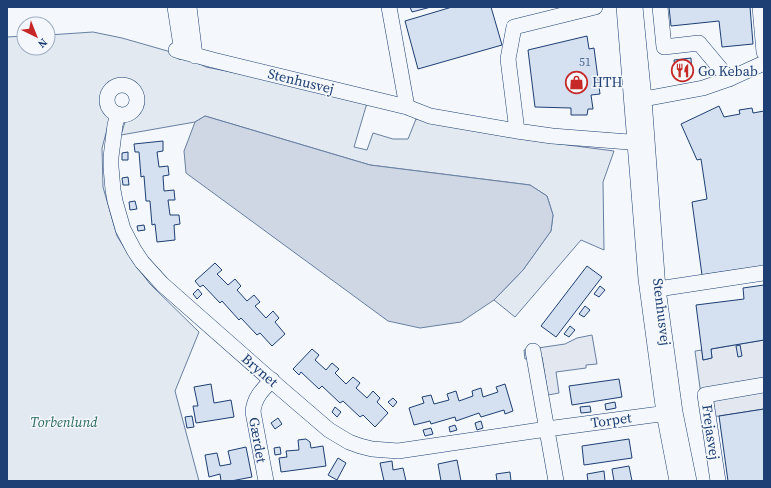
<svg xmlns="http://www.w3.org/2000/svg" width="771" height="488" viewBox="0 0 771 488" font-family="'Source Serif 4',serif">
	<rect width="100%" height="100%" fill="#f4f7fb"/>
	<path fill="#e3e9f0" stroke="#687fa3" d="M93,32L122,38L178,54L206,67L355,97L367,103L354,147L367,150L373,133L393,139H408L416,119L529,140L614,151L603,182L604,250L581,240L515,317L494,300L523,270L551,231L553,215L547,196L530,185L370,165L205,116L195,122L121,135L125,122L139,113L143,97L137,84L121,79L110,84L103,94L102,105L110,118L102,148L103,187L117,236L133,262L150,284L199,332L175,391L199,481H7V37L24,36V48H48V35Z"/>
	<path fill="#e3e8f0" stroke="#687fa3" d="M592,335L597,364L586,365V368L556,372L559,393L548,395L542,357L525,359L524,350L565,344L577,338Z
		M764,340V409L719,416L704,417L695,351L702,350L703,360L712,358L711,349Z"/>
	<path fill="#cfd7e4" stroke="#687fa3" d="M205,116L370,165L530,185L547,196L553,215L551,231L523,270L494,300L461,322L420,328L388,321L186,173L184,151L195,122Z"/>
	<path fill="#d5e0f0" stroke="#1d3f73" d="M410,7H431L412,12Z
		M452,7H491L502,45L418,69L405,21Z
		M669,7H750L753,44L722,47L719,21L671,26Z
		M587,36L589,49L594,48L600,94L591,95L593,109H588L587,115H571V108L535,107L528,50Z
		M691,58L692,75L676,76L674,60Z
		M719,106L724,117L740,114L739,110L752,108L753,113L764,111V266L702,275L692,202L707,199L701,159L697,160L681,124Z
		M163,141V151L157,152L159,167L168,166L169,175L163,176L164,191L174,190L175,200H168L170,215H179L180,224L174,225L175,240L157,242L155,224L152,225L150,201H146L144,176L141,177L139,152H135L134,144Z
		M128,152V160H122V153Z
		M128,177L129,185H123L122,178Z
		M135,201L137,209L130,210L129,202Z
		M144,225L145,230L138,231L137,226Z
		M215,263L222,270L217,274L228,285L235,279L241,286L237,290L247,301L254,295L260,302L255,306L266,318L273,311L279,318L275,322L285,334L272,346L260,333L257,335L241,318L239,320L222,301L220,303L203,285L200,287L195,281Z
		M587,266L602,277L556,337L541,326Z
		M764,285V340L711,349L712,358L703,360L696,305L744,299L743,288Z
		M600,286L605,290L599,297L594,294Z
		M198,289L202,294L197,299L193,294Z
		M585,306L590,310L584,317L579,314Z
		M570,326L575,330L569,337L564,334Z
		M740,345L742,356L738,357L736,346Z
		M312,349L319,355L315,360L326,370L332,363L339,369L335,373L346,384L353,377L360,383L356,388L367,398L373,391L380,398L377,402L388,413L375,427L363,415L360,417L343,401L340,403L322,386L319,389L301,372L299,375L293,369Z
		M619,379L622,397L572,405L569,386Z
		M211,384L214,403L231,400L234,417L196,423L193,406H198L194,387Z
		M505,384L513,411L505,414L504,410L481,417L479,413L456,421L455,417L431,424L430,421L414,425L409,408L424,403L422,397L431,395L434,404L449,400L447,394L456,391L459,401L473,396L472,391L481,388L483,397L498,392L496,387Z
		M393,398L397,402L393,407L388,402Z
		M615,402L616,408L606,410L605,404Z
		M590,406L591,412L581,413L580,407Z
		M335,407L341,412L337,417L332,412Z
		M764,409V481H728L719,416Z
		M192,416L194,427L187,428L185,417Z
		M278,418L282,424L275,429L271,423Z
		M481,421L483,428L477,430L475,423Z
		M455,425L457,430L450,432L449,427Z
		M431,428L433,434L425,436L423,430Z
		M306,439L310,442L311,448L323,446L326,466L281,472L279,458L287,457L286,451L299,450L298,440Z
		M629,439L632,458L584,465L582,446Z
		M246,447L252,477L231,481H221L220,474L209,477L205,455L217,453L220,466L231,464L228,451Z
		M280,447L281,454L275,455L274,448Z
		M338,458L346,463L337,480L328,475Z
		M457,460L461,481H441L438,464Z
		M392,461L393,470L403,468L406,481H384L380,463Z
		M629,466L632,481H614L612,469Z
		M604,471L605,481H588L587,474Z
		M510,472L511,481H497L496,474Z"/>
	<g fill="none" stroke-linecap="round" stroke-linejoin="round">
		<defs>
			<path id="minor" d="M175,7L182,52
				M189,7L195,56
				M389,7L407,107
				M624,7L646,279L664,413L677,481
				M635,7L644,99L658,289L675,412L689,481
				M660,7L664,47L699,43L729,79
				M760,7L764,52
				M176,50L213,60L407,107L430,116L517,131L552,136L629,142L647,141
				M107 100a15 15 0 1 1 30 0a15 15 0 1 1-30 0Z
				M635,100L644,99L703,88L729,79L764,63
				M118,114L115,125L111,157V167L113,190L115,201L123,229L134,250L142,262L162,284L280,388L329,430L349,442L360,446L372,449L398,451L547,429L675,412
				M517,131L508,59L514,27L595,7
				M658,289L764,273
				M533,351L556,481
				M266,481L253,412C254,398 262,390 272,380
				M718,481L705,395L764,385"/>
		</defs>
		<use href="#minor" stroke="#1d3f73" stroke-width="16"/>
		<use href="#minor" stroke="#f4f7fb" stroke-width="15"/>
	</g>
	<defs>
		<symbol id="restaurant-ring" viewBox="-11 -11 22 22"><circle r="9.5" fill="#f4f7fb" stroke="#c62828" stroke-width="1.5"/><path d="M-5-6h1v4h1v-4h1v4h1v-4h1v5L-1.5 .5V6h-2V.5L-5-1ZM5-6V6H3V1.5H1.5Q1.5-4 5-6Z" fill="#c62828"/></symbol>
		<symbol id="shop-ring" viewBox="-11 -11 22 22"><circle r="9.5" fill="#f4f7fb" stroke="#c62828" stroke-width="1.5"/><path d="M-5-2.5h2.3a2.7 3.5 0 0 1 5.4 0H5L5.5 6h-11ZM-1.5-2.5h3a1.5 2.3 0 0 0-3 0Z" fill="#c62828"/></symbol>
	</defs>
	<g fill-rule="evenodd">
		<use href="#restaurant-ring" x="670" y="58" width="25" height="25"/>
		<use href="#shop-ring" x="564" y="70" width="25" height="25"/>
	</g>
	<g text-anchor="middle" stroke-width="3" stroke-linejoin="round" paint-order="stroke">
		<g font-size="12" fill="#4b6792">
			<text x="585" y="66">51</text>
		</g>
		<g font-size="14" fill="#1d3f73" stroke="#f4f7fb" text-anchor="start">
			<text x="698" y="76">Go Kebab</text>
			<text x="592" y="87">HTH</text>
		</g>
		<g font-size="14" fill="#1d3f73" stroke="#f4f7fb">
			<text transform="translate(301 81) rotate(14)" y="5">Stenhusvej</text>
			<text transform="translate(662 312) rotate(83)" y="5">Stenhusvej</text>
			<text transform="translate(260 370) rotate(41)" y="5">Brynet</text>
			<text transform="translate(611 420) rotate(-8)" y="5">Torpet</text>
			<text transform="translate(711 432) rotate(82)" y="5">Frejasvej</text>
			<text transform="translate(258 440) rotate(80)" y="5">Gærdet</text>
		</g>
		<g font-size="14" font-style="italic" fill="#2c6c60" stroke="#f4f7fb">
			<text x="64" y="427">Torbenlund</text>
		</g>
	</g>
	<rect width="771" height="488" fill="none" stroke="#1d3f73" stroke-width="16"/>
	<g transform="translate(36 36) rotate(137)"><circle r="19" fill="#f4f7fb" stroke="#9eadc5"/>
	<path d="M0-3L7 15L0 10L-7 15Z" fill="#c62828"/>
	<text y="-6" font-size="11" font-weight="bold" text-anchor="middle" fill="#1d3f73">N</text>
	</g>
</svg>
